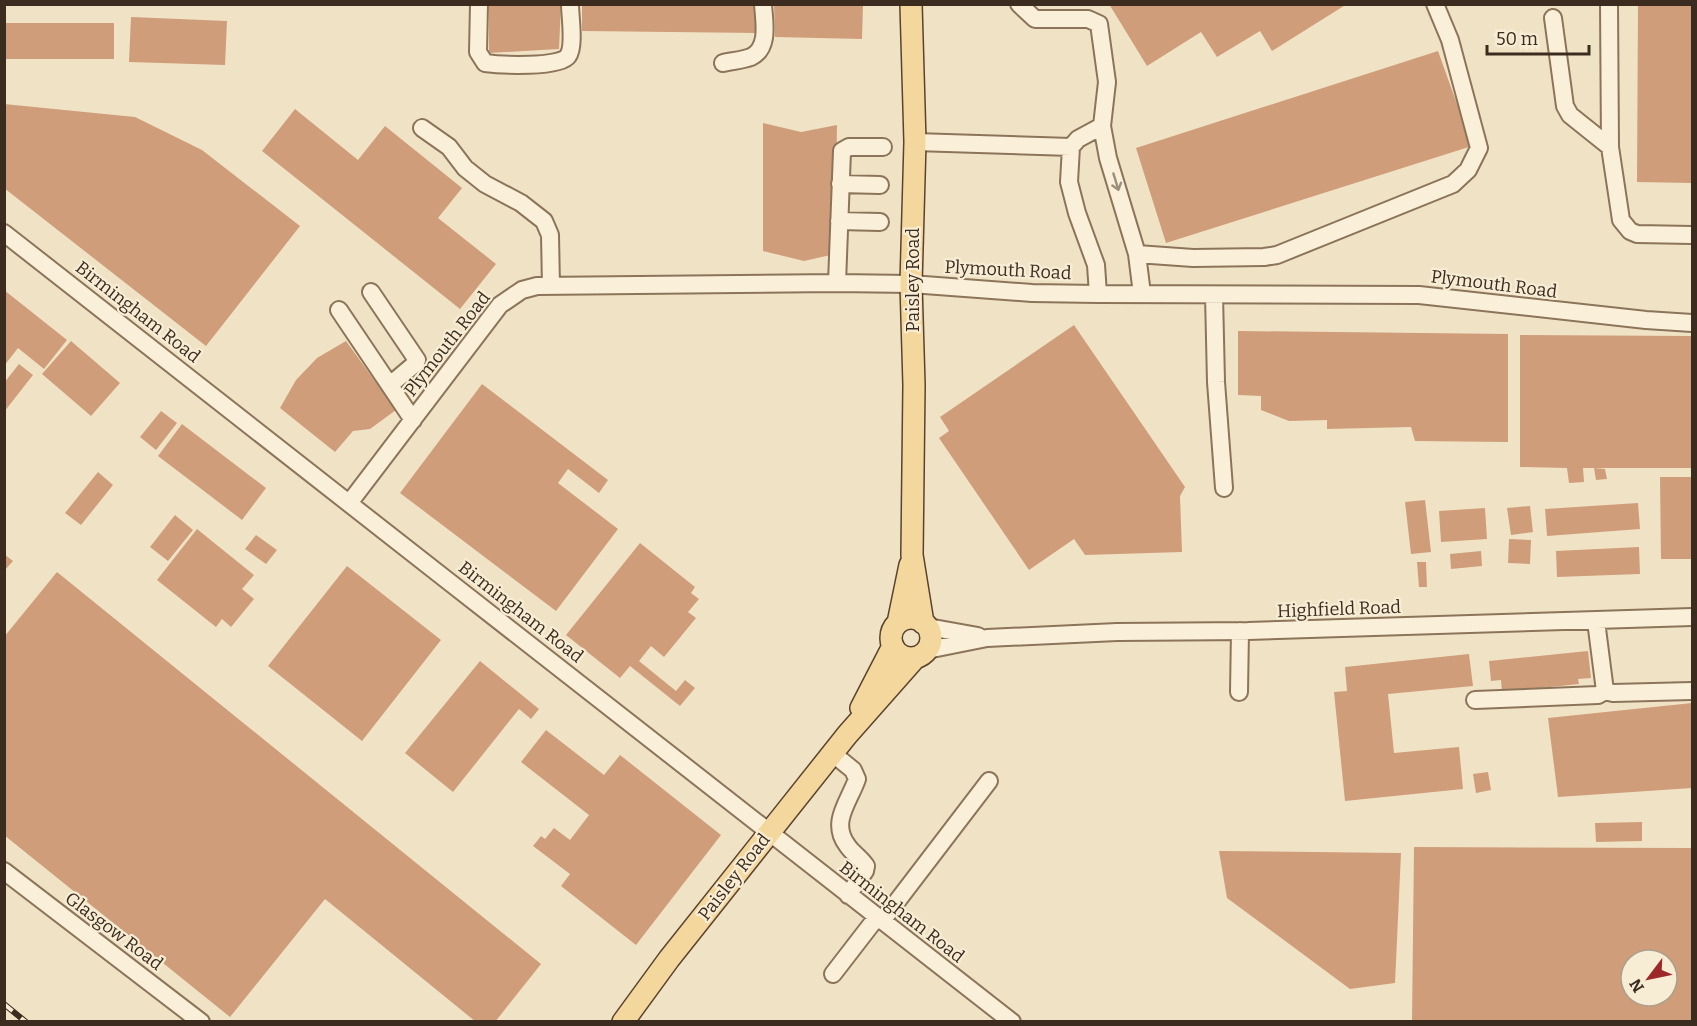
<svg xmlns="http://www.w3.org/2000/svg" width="1697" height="1026" viewBox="0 0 1697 1026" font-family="Bitter,serif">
	<rect width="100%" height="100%" fill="#f0e3c5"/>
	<path fill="#cf9d7a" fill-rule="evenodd" d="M489,4H561L559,49L489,53Z
		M582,4H757V33L582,31Z
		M774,4H863L862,39L775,37Z
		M1109,4H1347L1272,51L1260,31L1217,57L1201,32L1147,66Z
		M1638,4H1692V183L1637,182Z
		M131,17L227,21L225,65L129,62Z
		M4,23H114V59H4Z
		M1438,51L1472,146L1166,243L1136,148Z
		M4,104L135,117L202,150L300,226L206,346L4,188Z
		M295,109L358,160L385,126L462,188L438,218L496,264L460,309L262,151Z
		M763,123L801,132L837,125L835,254L804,261L763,251Z
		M4,290L67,340L44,369L18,348L4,366Z
		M1074,325L1185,487L1180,496L1182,552L1085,555L1074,539L1029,570L939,438L949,431L940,417Z
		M1238,331L1508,334V442L1415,441L1411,427L1327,429V420L1289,421L1261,410V396L1238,395Z
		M1520,335L1692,336V468H1583L1584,482L1569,483L1567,468L1520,467Z
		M71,341L120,383L91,416L42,374Z
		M346,341L396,410L370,429L353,431L335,452L280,408L296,380L317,358Z
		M19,364L33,375L4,412V383Z
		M482,384L608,480L599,493L568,469L558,483L618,529L556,611L400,493Z
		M161,411L177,423L156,450L140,437Z
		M182,424L266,488L242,520L158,456Z
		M1594,468L1605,469L1607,479L1596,480Z
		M98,472L113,485L81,525L65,513Z
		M1660,477H1692V559H1661Z
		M1425,500L1431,552L1411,554L1405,502Z
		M1638,503L1640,529L1547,536L1545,509Z
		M1530,506L1533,532L1511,535L1507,508Z
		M1485,508L1487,539L1441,542L1439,511Z
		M175,515L193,530L168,561L150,547Z
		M197,529L254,575L242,589L254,599L231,627L222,619L216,627L157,580Z
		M256,535L277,550L266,564L245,549Z
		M1509,539L1531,540L1530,564L1508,563Z
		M640,543L695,587L691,593L699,599L688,612L696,618L664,657L651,646L639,661L676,691L685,680L695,688L680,706L630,666L620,678L566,635Z
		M1639,547L1640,574L1557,577L1556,551Z
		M1481,551L1482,566L1451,569L1450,554Z
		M4,554L13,561L4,571Z
		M1417,562H1426L1427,587H1419Z
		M347,566L441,640L362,741L268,666Z
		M57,572L541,964L495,1022H476L325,899L230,1017L4,835V637Z
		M1588,651L1591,678L1578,679L1579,684L1502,692L1501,680L1491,681L1489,661Z
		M1469,654L1473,686L1388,694L1394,753L1459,747L1463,789L1345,801L1334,692L1347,691L1345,667Z
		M480,661L539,709L531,719L519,709L453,792L405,753Z
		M1692,703V788L1558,797L1548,718Z
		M546,730L604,775L620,755L721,835L636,945L561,886L570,874L533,846L541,836L545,839L554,828L570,840L589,815L521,762Z
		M1488,772L1491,790L1476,793L1473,774Z
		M1642,822V841L1596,842L1595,823Z
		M1414,847L1692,848V1022H1412ZM1631,960H1667V996H1631Z
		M1219,851L1401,853L1395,983L1350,989L1227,898Z"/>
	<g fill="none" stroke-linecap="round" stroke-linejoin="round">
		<defs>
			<path id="minor" d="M479,4L478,52L485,63C500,65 560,68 568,56C575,46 570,17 570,4
				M1019,4L1035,19H1088L1099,24L1107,82L1102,126L1108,158L1137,254L1142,294
				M1609,4L1610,147
				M1553,18L1565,106L1570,115L1610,147L1621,220L1630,231L1637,234L1692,235
				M723,63C732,61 743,60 751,57C770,48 764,21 763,4
				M422,128L449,147L465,168L485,184L521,203L544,221L550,235L551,286
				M915,142L1071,147
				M840,184L880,185
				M839,221L880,222
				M4,233C341,495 674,761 1012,1022
				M1137,254L1193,258L1264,257L1277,255L1453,184L1468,170L1479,148L1450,40L1435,4
				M837,283L842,151L849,147H883
				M371,292L417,360L416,363L390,385
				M1098,294L1096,265L1077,213L1069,182L1071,147L1078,139L1102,126
				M1214,295L1216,382L1224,488
				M339,310L413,420
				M350,502L500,305L522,290L537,286L837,283L911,284L1032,293L1098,294L1419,295L1646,320L1692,323
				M1596,621L1605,691L1613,693L1692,691
				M928,627L978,636
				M927,650L987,638L1117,632L1248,631L1692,617
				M1239,692L1240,631
				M1475,700L1598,695L1605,691
				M832,753L853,770L857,779C849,802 830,822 847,845C852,853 860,857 866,866L865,871L848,895
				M4,871L201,1022
				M882,921L989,781
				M833,974L877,917"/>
			<path id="major" d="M911,4L915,142L911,284L914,385L912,555L923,623
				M891 638a20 20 0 1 1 40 0a20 20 0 1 1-40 0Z
				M898,623L910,565
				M861,708L893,646
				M623,1022L669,959L847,735L915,658"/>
		</defs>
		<use href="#minor" stroke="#8c745a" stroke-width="20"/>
		<use href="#major" stroke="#5a422f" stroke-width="24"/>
		<use href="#minor" stroke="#faf0d9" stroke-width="16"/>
		<use href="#major" stroke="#f4d79d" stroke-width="21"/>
		<defs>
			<path id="rail" d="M4,1004L26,1022"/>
		</defs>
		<use href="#rail" stroke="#3c2c1f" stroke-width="6"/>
		<use href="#rail" stroke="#f7edd5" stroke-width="4" stroke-dasharray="11" stroke-linecap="butt"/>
	</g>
	<defs><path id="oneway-shaft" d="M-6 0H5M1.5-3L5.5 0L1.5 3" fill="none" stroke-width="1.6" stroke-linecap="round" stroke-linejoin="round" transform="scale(1.5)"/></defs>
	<use stroke="#9b8e7c" href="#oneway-shaft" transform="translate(1116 182) rotate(73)"/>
	<g text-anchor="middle" stroke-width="4.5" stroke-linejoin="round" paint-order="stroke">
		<g font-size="18" fill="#3c2c1f" stroke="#f7edd5">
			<text transform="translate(1008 270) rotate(3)" y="6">Plymouth Road</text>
			<text transform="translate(913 280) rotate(-90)" y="6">Paisley Road</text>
			<text transform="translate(1494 284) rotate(7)" y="6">Plymouth Road</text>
			<text transform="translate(138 312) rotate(38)" y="6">Birmingham Road</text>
			<text transform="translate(447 344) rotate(-52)" y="6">Plymouth Road</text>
			<text transform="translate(1339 609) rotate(-2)" y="6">Highfield Road</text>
			<text transform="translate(521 612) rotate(38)" y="6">Birmingham Road</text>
			<text transform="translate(734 877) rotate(-52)" y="6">Paisley Road</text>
			<text transform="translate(902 912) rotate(38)" y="6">Birmingham Road</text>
			<text transform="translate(114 931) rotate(37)" y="6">Glasgow Road</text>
		</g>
	</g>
	<rect width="1697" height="1026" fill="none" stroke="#3c2c1f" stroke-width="12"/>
	<g transform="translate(1649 978) rotate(238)"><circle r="28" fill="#f7edd5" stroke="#aca08c" stroke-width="1.5"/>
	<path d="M0-4.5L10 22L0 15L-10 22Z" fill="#9d282a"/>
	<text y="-9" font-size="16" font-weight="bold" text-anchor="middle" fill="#3c2c1f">N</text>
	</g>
	<path d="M1487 45v9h102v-9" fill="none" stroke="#3c2c1f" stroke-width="3"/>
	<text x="1496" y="45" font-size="18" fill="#3c2c1f" stroke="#f7edd5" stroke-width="4.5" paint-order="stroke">50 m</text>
</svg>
